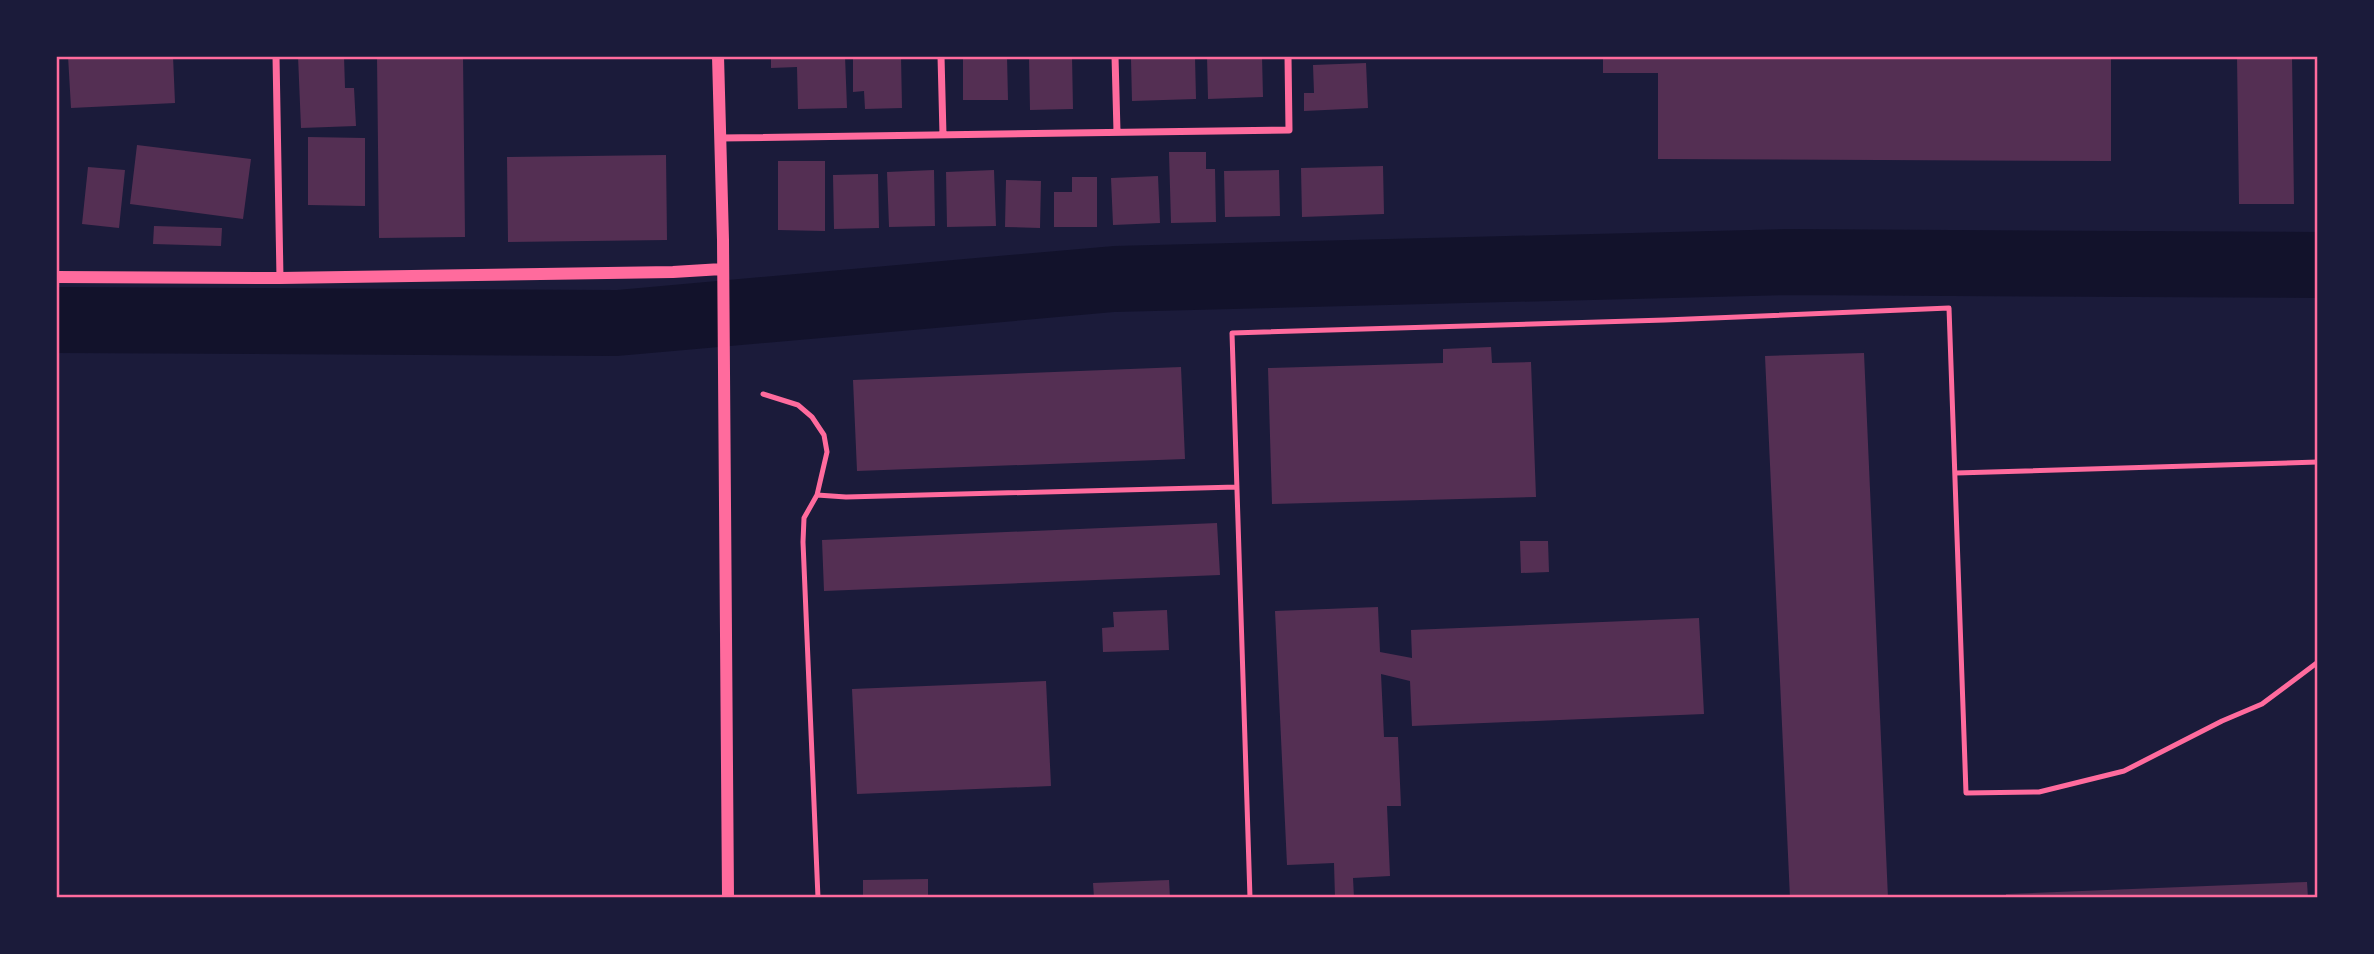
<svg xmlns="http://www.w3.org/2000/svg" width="2374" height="954" viewBox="0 0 2374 954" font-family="'Space Grotesk',sans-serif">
	<rect width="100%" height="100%" fill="#1b1b3a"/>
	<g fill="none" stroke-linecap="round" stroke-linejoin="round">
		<path stroke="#12122b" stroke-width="66" d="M56,320L617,323L1114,279L1788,262L2318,265"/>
	</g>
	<path fill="#542f53" d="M68,56H173L175,103L71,108Z
		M298,56H344L345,88H354L356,126L301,128Z
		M377,56H463L465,237L379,238Z
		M771,56H845L847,108L798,109L797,67L771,68Z
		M853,56H901L902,108L865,109L864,91L853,92Z
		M963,56H1007L1008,100H963Z
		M1029,56H1072L1073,109L1030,110Z
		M1207,56H1262L1263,97L1208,99Z
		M1603,56H2111V161L1658,159V73H1603Z
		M2237,56H2292L2294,204H2239Z
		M1195,57L1196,99L1132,101L1131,59Z
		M1366,63L1368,108L1304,111V93H1314L1313,65Z
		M308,137L365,138V206L308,205Z
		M137,145L251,159L243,219L130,204Z
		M1169,152H1206V169H1215L1216,222L1171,223Z
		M666,155L667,240L508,242L507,157Z
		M778,161H825V231L778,230Z
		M1383,166L1384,214L1302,217L1301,168Z
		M88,167L125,170L119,228L82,224Z
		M934,170L935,226L889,227L887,172Z
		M994,170L996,226L947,227L946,172Z
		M1279,170L1280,216L1225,217L1224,171Z
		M878,174L879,228L834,229L833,175Z
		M1158,176L1160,223L1113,225L1111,178Z
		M1072,177H1097V227H1054V192H1072Z
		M1006,180L1041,181L1040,228L1005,227Z
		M154,226L222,228L221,246L153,244Z
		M1491,347L1492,363L1531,362L1536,497L1272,504L1268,368L1443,363V349Z
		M1864,353L1888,898H1790L1765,356Z
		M1181,367L1185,459L857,471L853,380Z
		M1217,523L1220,575L824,591L822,540Z
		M1520,541H1548L1549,572L1521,573Z
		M1378,607L1380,652L1412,658L1411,630L1699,618L1704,714L1412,726L1410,681L1381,674L1384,737H1398L1401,806H1387L1390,876L1353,878L1354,898H1335L1334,863L1287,865L1275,611Z
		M1167,610L1169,650L1103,652L1102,628L1114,627L1113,612Z
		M1046,681L1051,786L857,794L852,689Z
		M928,879V898H863V880Z
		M1169,880L1170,898H1094L1093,883Z
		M2307,882L2308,898H2006V894Z"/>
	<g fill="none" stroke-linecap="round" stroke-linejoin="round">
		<path stroke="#ff6b9d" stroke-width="5" d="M763,394L798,405L812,417L824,435L827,452L817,495L804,518L803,542L818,898
			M1956,473L2318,462
			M817,495L846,497L1237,487
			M1250,898L1232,333L1665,320L1949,308L1966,793L2039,792L2124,771L2222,721L2262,704L2318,662"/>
		<path stroke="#ff6b9d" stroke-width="7" d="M276,56L280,278
			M941,56L943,135
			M1115,56L1117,132
			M720,138L1289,130L1288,56"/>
		<path stroke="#ff6b9d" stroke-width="12" d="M718,56L723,240L728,898
			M56,277L280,278L673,272L722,269"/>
	</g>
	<rect width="2374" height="954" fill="none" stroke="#1b1b3a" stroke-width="116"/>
	<rect x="58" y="58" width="2258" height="838" fill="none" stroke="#ff6b9d" stroke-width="2.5"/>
</svg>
